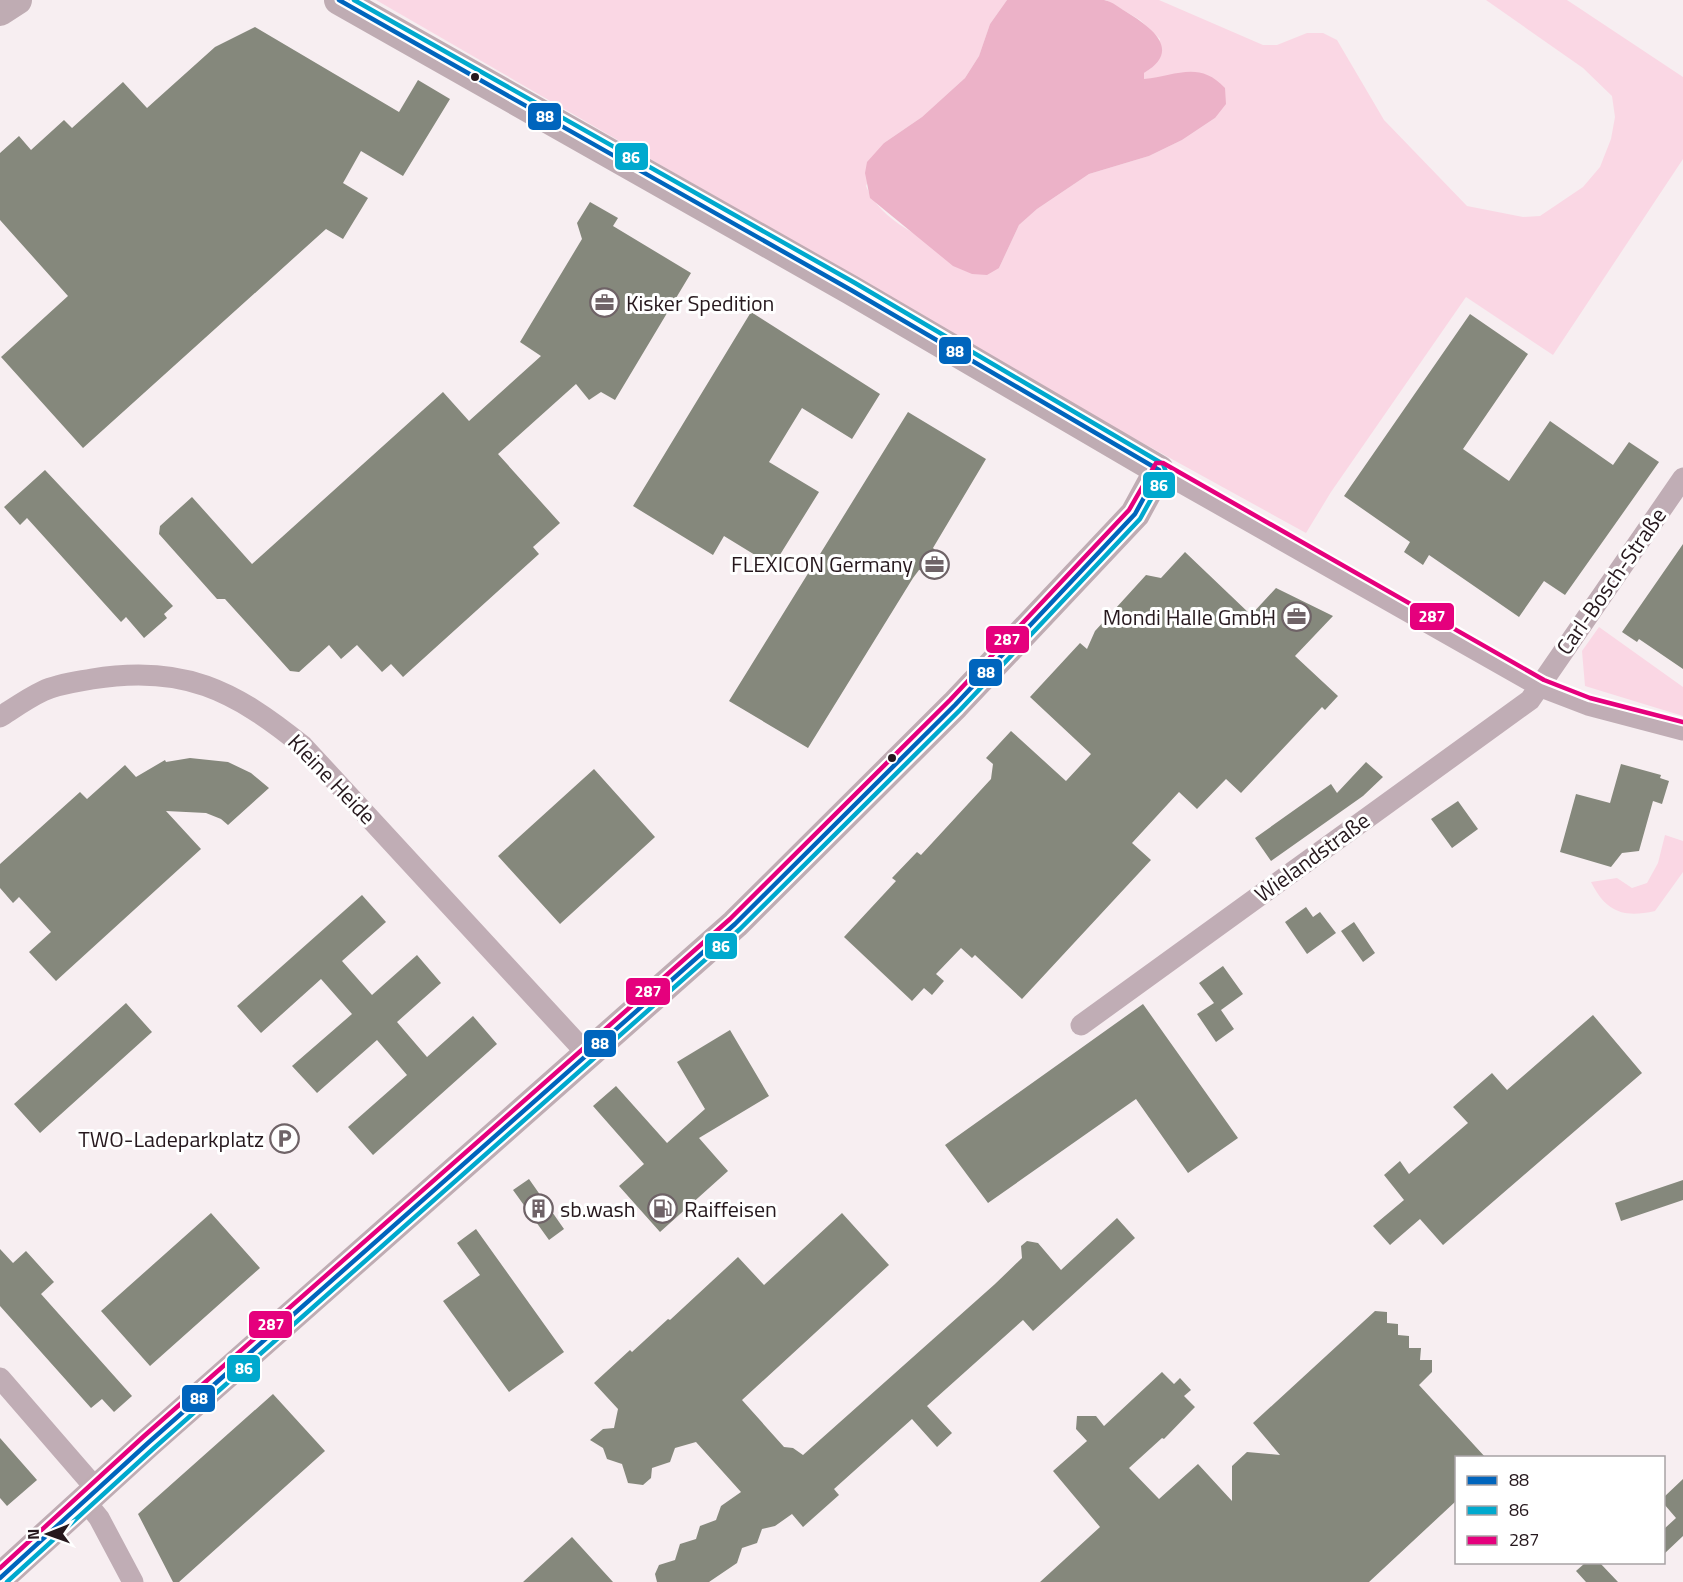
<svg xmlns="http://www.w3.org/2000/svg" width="1683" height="1582" viewBox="0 0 1683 1582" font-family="'Titillium Web',sans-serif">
	<rect width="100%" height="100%" fill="#f7eef1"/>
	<path fill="#fad7e4" d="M376,0H1007L990,24L979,56L965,78L922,117L884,143L866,186C884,232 957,252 999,268L1019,225L1037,209L1089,174L1149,156L1182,140L1215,118L1142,78L1144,73L1151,68L1160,39L1140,20L1106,0H1159L1263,45H1277L1307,33H1323L1337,40L1384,120L1467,206L1523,217L1540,216L1583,187L1600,167L1611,139L1615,117L1612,96L1583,68L1486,0H1567L1683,77V159L1553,355L1466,297L1331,492L1306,533L1110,425Z
		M1599,627L1683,687V716L1585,686L1582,651Z
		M1665,835L1683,841V872L1655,911C1623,918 1606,912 1591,882L1617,878L1632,888L1647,883L1658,863Z"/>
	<path fill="#ecb2c8" d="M1007,0C1034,0 1079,0 1104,0C1112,1 1121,9 1128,13C1154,29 1181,51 1144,73V79C1176,76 1199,60 1225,88L1226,104L1215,118L1182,140L1149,156L1089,174L1037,209L1019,225L999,268L987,275L972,274L953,266L870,198L865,173L867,162L884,143L922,117L965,78L979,56L990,24Z"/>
	<path fill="#85887c" d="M255,27L399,112L418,80L450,99L403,176L361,151L343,183L368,198L343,239L326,229L83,448L1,357L68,296L0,220V153L19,136L31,150L64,120L72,128L123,82L147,108L215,47Z
		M590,202L618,218L613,226L691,273L615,400L601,392L589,400L576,384L498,454L560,523L533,547L539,554L403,677L391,664L382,672L357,645L341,659L329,645L299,672L290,671L225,599H217L159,534L160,526L192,497L252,564L443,392L469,421L541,356L520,342L582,239L577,223Z
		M751,312L880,394L852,439L802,408L769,462L819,492L773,566L724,536L713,555L633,506Z
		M1470,314L1528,354L1463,449L1509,481L1550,421L1613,465L1629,442L1659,462L1565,595L1544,581L1519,617L1429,555L1423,565L1404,552L1410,542L1344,496Z
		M908,412L986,459L933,548L946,561L940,571L936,573L919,570L913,578L808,748L729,701Z
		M45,470L173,606L164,614L167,618L144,638L126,617L121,622L27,518L20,525L4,507Z
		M1683,544V669L1639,639L1637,642L1622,632Z
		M1185,552L1251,615L1276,588L1333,616L1295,656L1338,696L1325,710L1322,707L1241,793L1226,779L1197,809L1179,792L1132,843L1151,860L1022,999L975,955L972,958L961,948L936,974L944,981L932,995L924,988L912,1001L844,937L896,881L892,878L917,852L921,855L991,779L993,764L986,758L1011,731L1066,781L1091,754L1030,697L1080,643L1087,649L1095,631L1146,575L1161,578Z
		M190,758L228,762L251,773L269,788L228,825L221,819L206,813L166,811L201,849L56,981L29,952L51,932L19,897L13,903L0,888V864L80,792L87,799L125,765L136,777L165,760L166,762Z
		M1366,762L1383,777L1363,796L1271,861L1255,838L1331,784L1337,793Z
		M1621,764L1661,775L1660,778L1669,781L1662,804L1653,801L1639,851L1622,853L1611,867L1560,852L1576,794L1610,803Z
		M594,769L655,837L560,924L498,856Z
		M1458,801L1478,829L1452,848L1431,819Z
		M362,895L386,922L342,961L372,995L417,955L441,983L397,1022L427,1057L473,1016L497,1044L373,1155L348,1127L407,1075L377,1040L317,1093L292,1066L352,1014L321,979L261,1033L237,1006Z
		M1306,907L1313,917L1320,912L1336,933L1307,954L1285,922Z
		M1354,922L1375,953L1363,962L1341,931Z
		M1223,966L1243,994L1221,1010L1234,1029L1216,1042L1197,1014L1214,1003L1199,983Z
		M126,1003L152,1032L40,1133L14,1104Z
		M1143,1004L1238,1138L1188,1173L1136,1099L988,1203L945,1145Z
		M1593,1015L1642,1073L1443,1245L1420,1219L1390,1245L1373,1226L1404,1200L1384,1175L1400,1161L1409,1174L1468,1123L1453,1107L1492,1073L1507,1090Z
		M730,1030L769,1096L699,1138L728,1171L660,1232L619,1186L644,1164L593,1106L616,1086L667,1143L705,1109L677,1062Z
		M529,1179L564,1229L549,1240L513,1190Z
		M1683,1180V1200L1621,1221L1615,1203Z
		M211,1213L260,1268L150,1366L101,1311Z
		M842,1213L889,1265L742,1400L784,1447L793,1448L803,1455L995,1284L1022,1258L1021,1246L1027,1241L1038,1243L1061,1270L1117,1218L1135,1238L1033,1331L1023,1320L927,1406L952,1433L937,1447L912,1419L834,1489L839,1495L803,1527L792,1514L775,1526L762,1529L757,1543L742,1548L737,1563L709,1582H657L655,1574L659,1565L675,1560L680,1544L696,1539L700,1526L716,1520L721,1506L741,1492L696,1442L675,1448L670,1462L652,1468L651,1478L643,1485L628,1483L622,1464L607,1459L603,1448L590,1440L603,1429L614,1428L618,1409L594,1383L630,1350L632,1352L668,1319L670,1320L738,1257L764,1285Z
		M476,1229L564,1352L509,1392L443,1301L480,1275L457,1243Z
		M0,1249L13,1263L26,1251L54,1282L41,1294L132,1396L114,1412L102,1399L91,1408L0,1306Z
		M1375,1311L1387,1312V1323L1398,1324V1335L1409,1336V1348H1421L1420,1360H1432V1372L1419,1385L1486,1458H1456V1501L1369,1582H1040L1100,1527L1053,1471L1087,1441L1076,1429L1077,1416H1096L1104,1426L1162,1372L1174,1384L1180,1378L1191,1390L1184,1396L1195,1407L1164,1439L1162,1438L1129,1468L1159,1499L1198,1464L1232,1501V1466L1247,1452L1280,1455L1253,1423Z
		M273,1394L325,1451L179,1582H173L138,1514Z
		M0,1438L37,1480L7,1506L0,1498Z
		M1683,1479V1536L1664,1554V1529L1676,1518L1664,1504V1497Z
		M572,1537L613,1582H523Z
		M1585,1563H1600L1618,1582H1586L1576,1571Z"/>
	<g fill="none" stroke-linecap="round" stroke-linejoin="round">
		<path stroke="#c0adb5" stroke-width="21" d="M1159,470L1541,687L1588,705L1683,730
			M0,717C14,708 28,698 43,691C58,684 76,682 92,679C183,664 234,690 303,746L588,1055
			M1081,1025L1530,700L1683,478
			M0,1378L98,1491
			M86,1502L99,1518L133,1582"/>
		<path stroke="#bfacb3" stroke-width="30" d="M0,11L17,0
			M0,1578L148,1443L735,924L955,705L1135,514L1159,470L851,290L339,0"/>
		<defs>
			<path id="bus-1" d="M339,0L851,290L1159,470
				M0,1578L148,1443L735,924L955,705L1135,514L1159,470"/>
			<path id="bus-2" d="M7,1582L153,1449L740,929L960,710L1140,519L1166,472L1163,464L855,283L354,0"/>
			<path id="bus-3" d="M0,1568L143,1437L730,919L950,700L1129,510L1156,463H1163L1544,680L1590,698L1683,722"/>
		</defs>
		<use href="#bus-1" stroke="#fff" stroke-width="9"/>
		<use href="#bus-2" stroke="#fff" stroke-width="9"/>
		<use href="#bus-3" stroke="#fff" stroke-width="9"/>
		<use href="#bus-1" stroke="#0065bd" stroke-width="4.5"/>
		<use href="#bus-2" stroke="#00a9ce" stroke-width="4.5"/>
		<use href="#bus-3" stroke="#e5007d" stroke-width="4.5"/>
	</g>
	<defs>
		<symbol id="office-ring" viewBox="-11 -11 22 22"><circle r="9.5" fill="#fff" stroke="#6f6367" stroke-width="1.5"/><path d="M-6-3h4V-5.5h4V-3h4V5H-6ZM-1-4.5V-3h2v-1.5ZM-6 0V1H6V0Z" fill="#6f6367"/></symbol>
		<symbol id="parking-ring" viewBox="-11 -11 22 22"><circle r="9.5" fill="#fff" stroke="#6f6367" stroke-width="1.5"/><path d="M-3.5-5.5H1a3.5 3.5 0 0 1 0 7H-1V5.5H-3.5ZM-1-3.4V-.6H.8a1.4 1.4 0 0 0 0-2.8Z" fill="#6f6367"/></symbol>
		<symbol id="building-ring" viewBox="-11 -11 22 22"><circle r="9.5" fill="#fff" stroke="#6f6367" stroke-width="1.5"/><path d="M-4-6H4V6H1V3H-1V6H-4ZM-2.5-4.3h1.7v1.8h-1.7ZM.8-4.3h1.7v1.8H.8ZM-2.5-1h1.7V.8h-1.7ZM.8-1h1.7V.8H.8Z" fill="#6f6367"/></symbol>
		<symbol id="fuel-ring" viewBox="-11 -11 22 22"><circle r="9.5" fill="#fff" stroke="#6f6367" stroke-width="1.5"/><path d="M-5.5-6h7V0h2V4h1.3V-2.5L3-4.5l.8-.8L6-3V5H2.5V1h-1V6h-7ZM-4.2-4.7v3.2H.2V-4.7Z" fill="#6f6367"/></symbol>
	</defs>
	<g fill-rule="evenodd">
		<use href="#office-ring" x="588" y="286" width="33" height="33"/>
		<use href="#office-ring" x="918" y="548" width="33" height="33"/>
		<use href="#office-ring" x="1280" y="600" width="33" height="33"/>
		<use href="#parking-ring" x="268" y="1122" width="33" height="33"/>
		<use href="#building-ring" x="522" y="1192" width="33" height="33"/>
		<use href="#fuel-ring" x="646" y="1192" width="33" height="33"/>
	</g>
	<g fill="#26181d" stroke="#fff" stroke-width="2">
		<circle cx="475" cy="77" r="5"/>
		<circle cx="892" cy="758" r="5"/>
	</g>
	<g text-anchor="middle" stroke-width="6" stroke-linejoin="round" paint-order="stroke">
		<g font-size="22" fill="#26181d" stroke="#fff" text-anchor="start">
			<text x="626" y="311">Kisker Spedition</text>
			<text x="913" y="572" text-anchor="end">FLEXICON Germany</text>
			<text x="1276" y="625" text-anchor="end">Mondi Halle GmbH</text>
			<text x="264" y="1147" text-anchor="end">TWO-Ladeparkplatz</text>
			<text x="560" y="1217">sb.wash</text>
			<text x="684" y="1217">Raiffeisen</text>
		</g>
		<g font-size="22" fill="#26181d" stroke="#fff">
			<text transform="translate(1611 581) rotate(-55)" y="8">Carl-Bosch-Straße</text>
			<text transform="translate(332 779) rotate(46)" y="8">Kleine Heide</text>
			<text transform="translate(1312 857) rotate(-36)" y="8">Wielandstraße</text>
		</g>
	</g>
	<g stroke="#fff" stroke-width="2">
		<rect x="527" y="102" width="35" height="29" rx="6" fill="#0065bd"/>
		<rect x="614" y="142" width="35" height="29" rx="6" fill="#00a9ce"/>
		<rect x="938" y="336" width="34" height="29" rx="6" fill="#0065bd"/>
		<rect x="1142" y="471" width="34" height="28" rx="6" fill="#00a9ce"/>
		<rect x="1409" y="602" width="46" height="29" rx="6" fill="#e5007d"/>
		<rect x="985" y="625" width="45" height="29" rx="6" fill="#e5007d"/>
		<rect x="968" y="658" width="35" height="29" rx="6" fill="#0065bd"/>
		<rect x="704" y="932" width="34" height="28" rx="6" fill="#00a9ce"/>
		<rect x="625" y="977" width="46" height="29" rx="6" fill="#e5007d"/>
		<rect x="583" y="1029" width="34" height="29" rx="6" fill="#0065bd"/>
		<rect x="248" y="1310" width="45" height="29" rx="6" fill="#e5007d"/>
		<rect x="226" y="1354" width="35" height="29" rx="6" fill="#00a9ce"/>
		<rect x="181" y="1384" width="35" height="29" rx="6" fill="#0065bd"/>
	</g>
	<g font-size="16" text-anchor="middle" font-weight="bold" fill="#fff">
		<text x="545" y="122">88</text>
		<text x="631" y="163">86</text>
		<text x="955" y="357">88</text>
		<text x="1159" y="491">86</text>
		<text x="1432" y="622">287</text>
		<text x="1007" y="645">287</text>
		<text x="986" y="678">88</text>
		<text x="721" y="952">86</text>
		<text x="648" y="997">287</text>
		<text x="600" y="1049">88</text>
		<text x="271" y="1330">287</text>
		<text x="244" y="1374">86</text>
		<text x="199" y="1404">88</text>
	</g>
	<rect x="1455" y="1456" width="210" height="108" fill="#ffffff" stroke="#a8a3a5" stroke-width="1.5"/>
	<rect x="1467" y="1476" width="30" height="9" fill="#0065bd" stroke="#a8a3a5" stroke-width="1.5"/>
	<text x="1509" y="1486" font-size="18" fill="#26181d">88</text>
	<rect x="1467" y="1506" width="30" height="9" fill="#00a9ce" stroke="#a8a3a5" stroke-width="1.5"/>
	<text x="1509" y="1516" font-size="18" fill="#26181d">86</text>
	<rect x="1467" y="1536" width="30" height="9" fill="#e5007d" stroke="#a8a3a5" stroke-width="1.5"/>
	<text x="1509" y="1546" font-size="18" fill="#26181d">287</text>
	<g transform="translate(48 1534) rotate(269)" stroke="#ffffff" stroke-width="4.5" paint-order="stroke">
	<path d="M0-4.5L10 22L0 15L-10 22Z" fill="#26181d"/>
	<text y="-9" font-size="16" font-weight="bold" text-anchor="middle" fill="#26181d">N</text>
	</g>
</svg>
